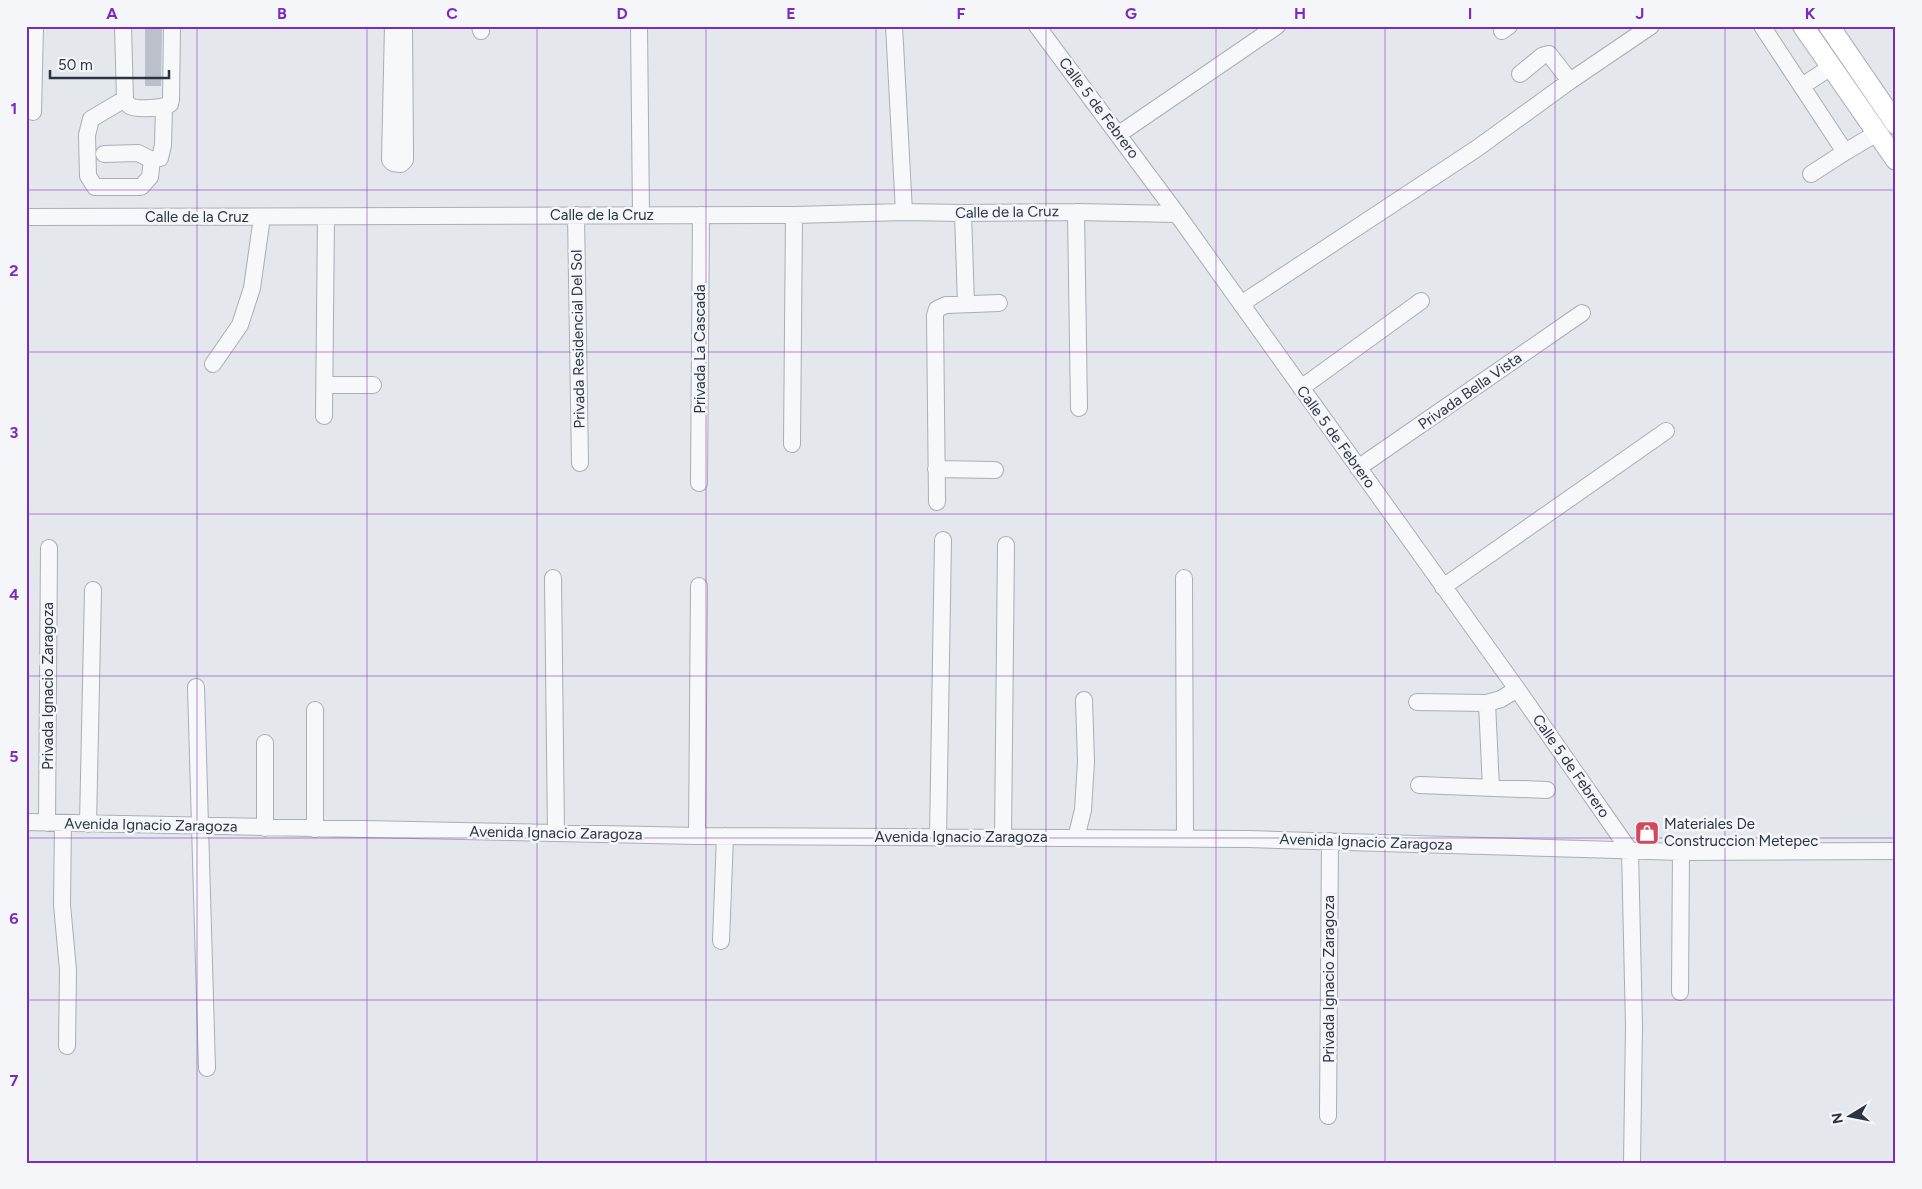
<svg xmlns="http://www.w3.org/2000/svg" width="1922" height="1189" viewBox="0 0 1922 1189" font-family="Figtree,sans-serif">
	<rect width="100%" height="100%" fill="#e4e7ec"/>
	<path fill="#bbc0ca" d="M145,26H162L161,86H145Z"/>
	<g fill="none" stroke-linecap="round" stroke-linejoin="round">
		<defs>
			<path id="minor" d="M123,26L125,99C126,102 127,104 130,106C137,110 165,108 170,104L171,100L172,26
				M393,26L390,160L393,163L401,164L405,160V152L404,26
				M480,26L481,31
				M639,26L641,215
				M894,26L904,212
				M1037,26L1177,214L1517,689L1630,851
				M1762,26L1845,152L1877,133
				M1502,31L1509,26
				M1520,74L1542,56L1549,54L1570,81
				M1802,86L1831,67
				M33,112L35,26
				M1119,134L1277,26
				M104,154L138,153L152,160L150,177L141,187H95L88,176L87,135L91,119L125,99
				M152,160L160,158L163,145L164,107
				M1811,174L1845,152
				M1076,212L1079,408
				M963,213L966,304
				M576,215L580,463
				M26,217L794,215L904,212L963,213L1076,212L1177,214
				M1241,304L1476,149L1570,81L1651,26
				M213,364L240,325L252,288L262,217
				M325,385H373
				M1301,388L1421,301
				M324,416L326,217
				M792,444L794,215
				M1358,468L1582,313
				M936,469L995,470
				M699,483L701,215
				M937,502L935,315L937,309L946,305L999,303
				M553,578L556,833
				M1184,578L1185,839
				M1443,587L1666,431
				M196,687L207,1068
				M1417,702L1487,703L1501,699L1517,689
				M1487,703L1491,788
				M1419,785L1547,790
				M26,822L697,836L1249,839L1681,852L1896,851
				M47,823L49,548
				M63,823L62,905L68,970L67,1046
				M88,824L93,590
				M265,828V743
				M315,829V710
				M697,836L699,586
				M938,838L943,540
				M1003,838L1006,545
				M1076,838L1083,810L1086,762L1084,700
				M1630,851L1634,1026L1632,1163
				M721,941L725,836
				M1680,992L1681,852
				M1328,1116L1330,841"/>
			<path id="major" d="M1803,26L1896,160
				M1829,26L1896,124"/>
		</defs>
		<use href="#minor" stroke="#a9aeb7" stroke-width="18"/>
		<use href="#major" stroke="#a3abb8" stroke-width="22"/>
		<use href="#minor" stroke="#f7f8fa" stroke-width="16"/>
		<use href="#major" stroke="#fff" stroke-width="20"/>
	</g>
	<path fill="none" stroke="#7b2cbf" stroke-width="1" stroke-opacity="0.55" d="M197,26V1163M367,26V1163M537,26V1163M706,26V1163M876,26V1163M1046,26V1163M1216,26V1163M1385,26V1163M1555,26V1163M1725,26V1163M26,190H1896M26,352H1896M26,514H1896M26,676H1896M26,838H1896M26,1000H1896"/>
	<defs>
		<symbol id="shop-square" viewBox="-11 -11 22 22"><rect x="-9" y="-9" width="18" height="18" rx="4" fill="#d1495b" stroke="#f4f6f9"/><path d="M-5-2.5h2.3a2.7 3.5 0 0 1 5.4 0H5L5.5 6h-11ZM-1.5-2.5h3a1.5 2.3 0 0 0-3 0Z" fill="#fff"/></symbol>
	</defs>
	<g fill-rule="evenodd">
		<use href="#shop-square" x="1633" y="819" width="28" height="28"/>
	</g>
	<g text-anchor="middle" stroke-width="5" stroke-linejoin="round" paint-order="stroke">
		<g font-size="15" fill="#2b3445" stroke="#f4f6f9">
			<text transform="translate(1099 108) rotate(53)" y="5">Calle 5 de Febrero</text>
			<text transform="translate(1007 212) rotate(-1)" y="5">Calle de la Cruz</text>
			<text x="602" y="220">Calle de la Cruz</text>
			<text x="197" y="222">Calle de la Cruz</text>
			<text transform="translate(578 339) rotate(-91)" y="5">Privada Residencial Del Sol</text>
			<text transform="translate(700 349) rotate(-90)" y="5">Privada La Cascada</text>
			<text transform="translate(1470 391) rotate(-35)" y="5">Privada Bella Vista</text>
			<text transform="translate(1336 437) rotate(54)" y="5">Calle 5 de Febrero</text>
			<text transform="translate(48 686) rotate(-90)" y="5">Privada Ignacio Zaragoza</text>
			<text transform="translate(1571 766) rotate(55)" y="5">Calle 5 de Febrero</text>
			<text transform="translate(151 825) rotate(1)" y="5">Avenida Ignacio Zaragoza</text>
			<text transform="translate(556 833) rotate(1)" y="5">Avenida Ignacio Zaragoza</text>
			<text x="961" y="842">Avenida Ignacio Zaragoza</text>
			<text transform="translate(1366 842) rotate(2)" y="5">Avenida Ignacio Zaragoza</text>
			<text transform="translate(1329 979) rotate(-90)" y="5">Privada Ignacio Zaragoza</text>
		</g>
		<g font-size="15" fill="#2b3445" stroke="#f4f6f9" text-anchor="start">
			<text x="1664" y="829">Materiales De<tspan x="1664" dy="17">Construccion Metepec</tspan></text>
		</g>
	</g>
	<rect width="1922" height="1189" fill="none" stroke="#f4f6f9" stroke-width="55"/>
	<g transform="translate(1850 1116) rotate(260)" stroke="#f4f6f9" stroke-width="4" paint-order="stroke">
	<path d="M0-4L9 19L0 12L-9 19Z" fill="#2b3445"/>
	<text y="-8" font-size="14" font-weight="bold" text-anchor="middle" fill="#2b3445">N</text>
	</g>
	<path d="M50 70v8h119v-8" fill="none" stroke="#2b3445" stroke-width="2.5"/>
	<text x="58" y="70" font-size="15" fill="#2b3445" stroke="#f4f6f9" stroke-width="4" paint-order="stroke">50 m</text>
	<rect x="28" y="28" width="1866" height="1134" fill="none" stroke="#7b2cbf" stroke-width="2"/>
	<g font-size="16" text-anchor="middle" font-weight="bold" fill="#7b2cbf">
		<text x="112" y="19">A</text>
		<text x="282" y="19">B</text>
		<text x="452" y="19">C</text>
		<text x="622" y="19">D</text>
		<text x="791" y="19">E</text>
		<text x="961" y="19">F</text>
		<text x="1131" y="19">G</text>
		<text x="1300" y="19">H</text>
		<text x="1470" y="19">I</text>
		<text x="1640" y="19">J</text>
		<text x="1810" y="19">K</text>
		<text x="14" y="114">1</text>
		<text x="14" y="276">2</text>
		<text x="14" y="438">3</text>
		<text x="14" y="600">4</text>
		<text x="14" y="762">5</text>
		<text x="14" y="924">6</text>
		<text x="14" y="1086">7</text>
	</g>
</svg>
